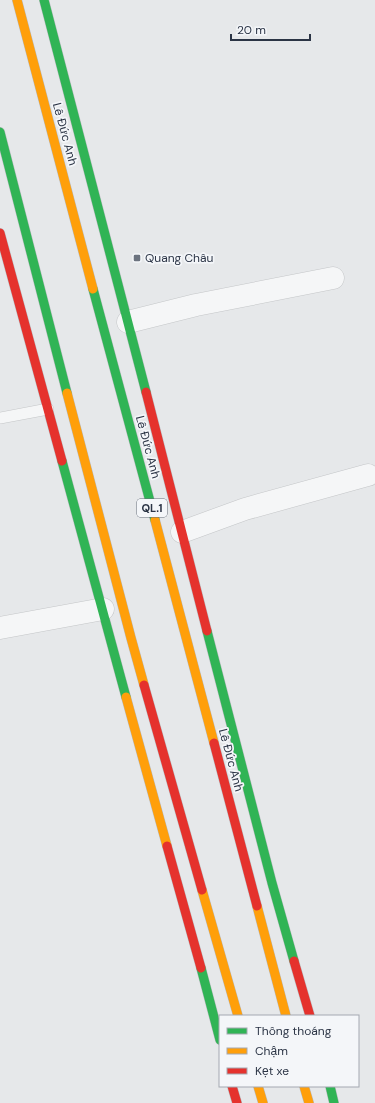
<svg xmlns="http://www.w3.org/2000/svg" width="375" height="1103" viewBox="0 0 375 1103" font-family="'DM Sans',sans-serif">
	<rect width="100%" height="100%" fill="#e6e8ea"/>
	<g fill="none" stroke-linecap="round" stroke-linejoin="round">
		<defs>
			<path id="lane" d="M0,418L48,409"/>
			<path id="street" d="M128,322L196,305L333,278
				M182,532L245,509L368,475
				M0,628L103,609"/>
			<path id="fast" d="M44,0L146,392
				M0,132L67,393
				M93,289L155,520
				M62,461L126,697
				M207,631L272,883L294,961
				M201,968L220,1040
				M330,1086L334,1103"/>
			<path id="slow" d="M17,0L93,289
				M67,393L131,638L144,685
				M155,520L214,743
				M126,697L167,846
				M202,890L238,1016
				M257,906L286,1016
				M258,1086L263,1103
				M304,1086L309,1103"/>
			<path id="jam" d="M0,233L62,461
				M146,392L207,631
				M144,685L202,890
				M214,743L257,906
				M167,846L201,968
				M294,961L310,1016
				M232,1086L237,1103"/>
		</defs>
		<use href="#lane" stroke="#c4c6c8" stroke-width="12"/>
		<use href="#street" stroke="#c4c6c8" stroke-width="23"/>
		<use href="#fast" stroke="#b8bbbf" stroke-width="10"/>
		<use href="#slow" stroke="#b8bbbf" stroke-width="10"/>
		<use href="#jam" stroke="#b8bbbf" stroke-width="10"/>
		<use href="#lane" stroke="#f5f6f7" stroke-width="11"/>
		<use href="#street" stroke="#f5f6f7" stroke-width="22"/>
		<use href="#fast" stroke="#30b455" stroke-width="9"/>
		<use href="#slow" stroke="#ff9f0a" stroke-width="9"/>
		<use href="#jam" stroke="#e5322d" stroke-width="9"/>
	</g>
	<rect fill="#6c737f" stroke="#f4f6f9" stroke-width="1.5" x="133" y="254" width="8" height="8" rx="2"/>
	<g text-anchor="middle" stroke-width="3.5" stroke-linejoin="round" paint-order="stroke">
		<rect fill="#f4f6f9" stroke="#676e7b" stroke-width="1" x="137" y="499" width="30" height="18" rx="3"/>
		<g font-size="11" font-weight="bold" fill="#2b3445">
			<text x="152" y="512">QL.1</text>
		</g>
		<g font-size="12" fill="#2b3445" stroke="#f4f6f9">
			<text transform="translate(65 134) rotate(75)" y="4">Lê Đức Anh</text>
			<text transform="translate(148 447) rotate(75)" y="4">Lê Đức Anh</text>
			<text transform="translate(231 760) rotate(75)" y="4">Lê Đức Anh</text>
		</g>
		<g font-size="12" fill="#2b3445" stroke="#f4f6f9" text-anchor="start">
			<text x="145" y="262">Quang Châu</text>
		</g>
	</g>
	<rect x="219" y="1015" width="140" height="72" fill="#f4f6f9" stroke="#a4a8b1"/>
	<rect x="227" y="1028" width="20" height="6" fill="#30b455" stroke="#a4a8b1"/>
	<text x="255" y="1035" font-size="12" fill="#2b3445">Thông thoáng</text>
	<rect x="227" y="1048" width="20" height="6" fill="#ff9f0a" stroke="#a4a8b1"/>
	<text x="255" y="1055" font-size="12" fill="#2b3445">Chậm</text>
	<rect x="227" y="1068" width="20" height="6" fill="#e5322d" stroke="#a4a8b1"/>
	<text x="255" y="1075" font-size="12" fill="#2b3445">Kẹt xe</text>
	<path d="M231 34v6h79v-6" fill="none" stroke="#2b3445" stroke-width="2"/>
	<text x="237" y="34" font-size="12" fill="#2b3445" stroke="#f4f6f9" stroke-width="3" paint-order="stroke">20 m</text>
</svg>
